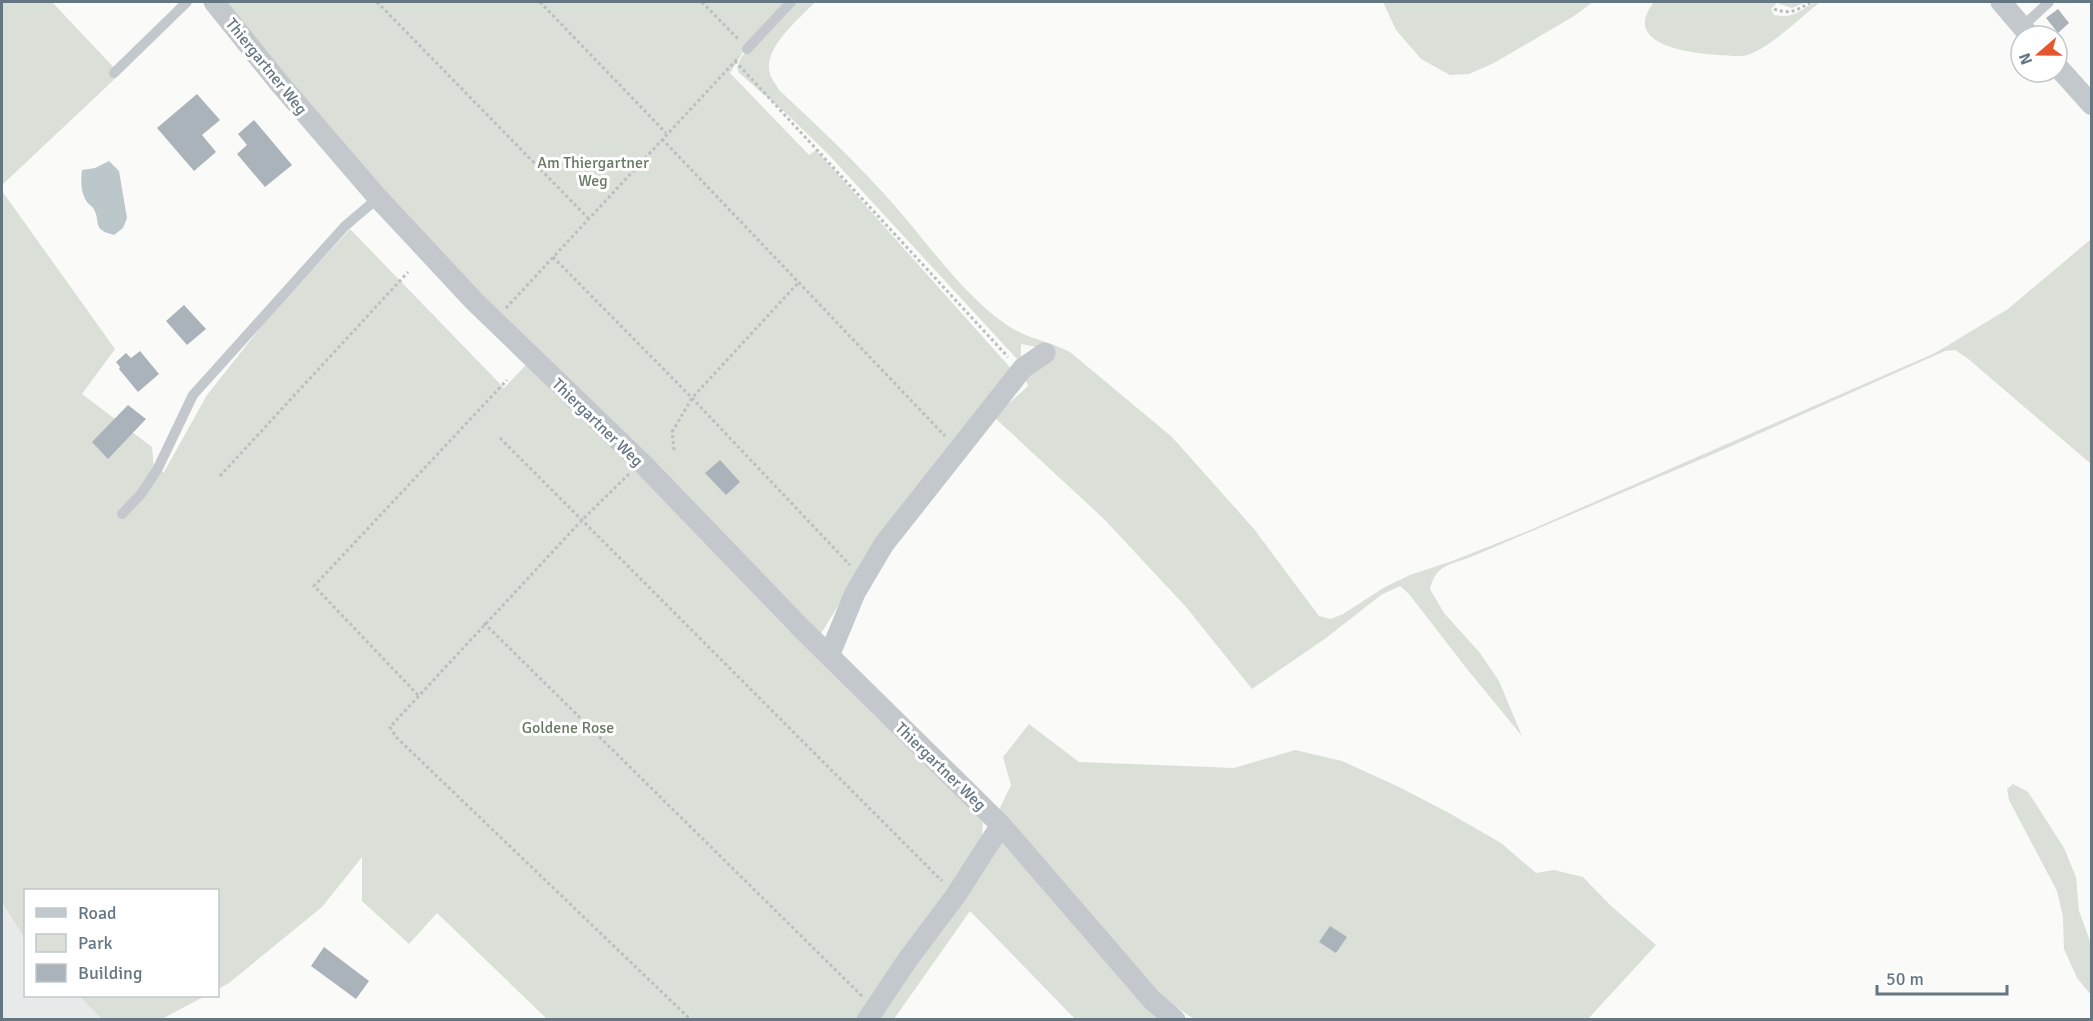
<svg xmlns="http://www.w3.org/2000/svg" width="2093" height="1021" viewBox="0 0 2093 1021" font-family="Signika,sans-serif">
	<rect width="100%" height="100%" fill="#fafaf8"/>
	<path fill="#e8e9e9" d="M2,904L25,939L26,996H79L102,1019H2Z"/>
	<path fill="#dadfd7" d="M2,2H52L120,74L2,185Z
		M220,2H786L745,49L730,73L809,155L816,150L1015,373L858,574L820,635L478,295L285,79Z
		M794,2H815C800,18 767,45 769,68C769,76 775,83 779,90C819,127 859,165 895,206C930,246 961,292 1004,323C1026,339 1047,340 1070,352L1172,437L1254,529L1319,616L1331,619L1343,614L1385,587L1410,575L1452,561L1528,531L1935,353L2008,309L2091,239V464L1966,357L1955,350L1945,351L1718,452L1471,557C1449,565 1436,565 1430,589L1444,613L1480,653L1499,681L1522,736L1467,669L1409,594L1400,586L1381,595L1326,638L1252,689L1186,607L1104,519L994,417L1028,386L1025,377L1046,349L1021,344V357L1017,359L828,154L789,116L739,73L737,67L742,56Z
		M1383,2H1593L1574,16L1494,63L1469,74L1450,75L1421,59L1396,30Z
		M1654,2H1806L1792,8L1777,3L1771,9L1774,15C1801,20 1801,4 1820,2C1801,17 1772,46 1750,54C1741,58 1729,55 1718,55C1690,53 1620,45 1654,2Z
		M2,191L115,349L82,394L152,447L154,470L164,472L207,395L268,318L350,229L504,388L527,364L638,472L787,629L877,710L983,820L982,838L953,892L871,995L857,1019H547L437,913L409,944L362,901V857L322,907L229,983L218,989V890H26L25,939L2,903Z
		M1029,724L1079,762L1234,768L1295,750L1342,761L1399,787L1449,813L1501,843L1536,873L1554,870L1583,877L1610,905L1656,945L1588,1019H1194L1143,985L998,812L1011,785L1003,757Z
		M2013,784L2028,792L2043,815L2064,848L2076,877L2079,911L2091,944V995L2077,978L2064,949L2063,917L2057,891L2009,800L2007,789Z
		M1005,838L1172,1019H1075L970,911L894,1019L874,1020Z
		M79,996H205L162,1019H102Z"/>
	<path fill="#bbc7cb" d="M109,161L119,171L127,218L123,228L114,235C90,229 102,221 93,208C92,206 88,204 87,202C80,192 81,181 82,170L95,168Z"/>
	<path fill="#aab3b9" d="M2058,9L2069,23L2058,33L2046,18Z
		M197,94L220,120L202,135L216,152L194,171L157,128Z
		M254,120L292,165L265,187L237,154L247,145L238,134Z
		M184,305L206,329L187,345L166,321Z
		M140,351L159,374L138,392L119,369L120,367L116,362L126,353L131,358Z
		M128,405L146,419L108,459L92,442Z
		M720,460L740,482L726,495L705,473Z
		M1330,926L1347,937L1336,953L1319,942Z
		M324,947L369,981L356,999L311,966Z"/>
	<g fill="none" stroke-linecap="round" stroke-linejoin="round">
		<path stroke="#bbbfc2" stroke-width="3" stroke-dasharray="3 3" stroke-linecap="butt" d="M377,2L588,218
			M540,2L666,133
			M702,2L738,39
			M1774,9C1791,15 1797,10 1811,2
			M735,61L1008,357
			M662,139L945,436
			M553,257L692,398L850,565
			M506,308L739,57
			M500,438L942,881
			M674,450L672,432L692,398L799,282
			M629,474L582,520L390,727L396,737L691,1020
			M220,476L408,272
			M484,623L862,996
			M418,695L314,586L507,380"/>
		<path stroke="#c3c8cc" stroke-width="10" d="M2022,27L2049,2
			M747,49L791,2
			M114,73L187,2
			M122,514L141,494L157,470L193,395L345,226L378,198"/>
		<path stroke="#c3c8cc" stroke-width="21" d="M214,2L280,84L378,198L475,302L643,464L799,626L1001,825L1152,1000L1175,1020
			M2001,2L2030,36
			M2057,66L2092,105
			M829,656L855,593L884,544L1023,368L1045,353
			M867,1020L908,959L956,895L1001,825"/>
	</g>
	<g text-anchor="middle" stroke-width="6" stroke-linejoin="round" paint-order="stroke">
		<g font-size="16" fill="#657683" stroke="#fff">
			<text transform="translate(267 66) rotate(51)" y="6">Thiergartner Weg</text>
			<text transform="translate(598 422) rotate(44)" y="6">Thiergartner Weg</text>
			<text transform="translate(941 766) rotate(44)" y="6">Thiergartner Weg</text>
		</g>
		<g font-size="16" fill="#687a64" stroke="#fff">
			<text x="593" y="168">Am Thiergartner<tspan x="593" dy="18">Weg</tspan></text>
			<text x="568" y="733">Goldene Rose</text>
		</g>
	</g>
	<rect width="2093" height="1021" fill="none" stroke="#657683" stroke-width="6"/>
	<rect x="24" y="889" width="195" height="108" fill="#ffffff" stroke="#c1c8cd" stroke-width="1.5"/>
	<rect x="36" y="908" width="30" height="9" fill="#c3c8cc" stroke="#c1c8cd" stroke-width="1.5"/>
	<text x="78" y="919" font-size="18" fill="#657683">Road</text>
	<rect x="36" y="934" width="30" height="18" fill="#dadfd7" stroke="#c1c8cd" stroke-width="1.5"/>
	<text x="78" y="949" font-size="18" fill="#657683">Park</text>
	<rect x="36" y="964" width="30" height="18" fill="#aab3b9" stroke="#c1c8cd" stroke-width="1.5"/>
	<text x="78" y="979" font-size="18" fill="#657683">Building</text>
	<g transform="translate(2039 54) rotate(250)"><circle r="28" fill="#ffffff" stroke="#c1c8cd" stroke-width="1.5"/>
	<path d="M0-4.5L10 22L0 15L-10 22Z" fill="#e4572e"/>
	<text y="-9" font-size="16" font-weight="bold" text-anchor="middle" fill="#657683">N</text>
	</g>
	<path d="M1877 985v9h130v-9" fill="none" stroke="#657683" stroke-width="3"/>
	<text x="1886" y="985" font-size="18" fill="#657683" stroke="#ffffff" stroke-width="4.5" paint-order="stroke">50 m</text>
</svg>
